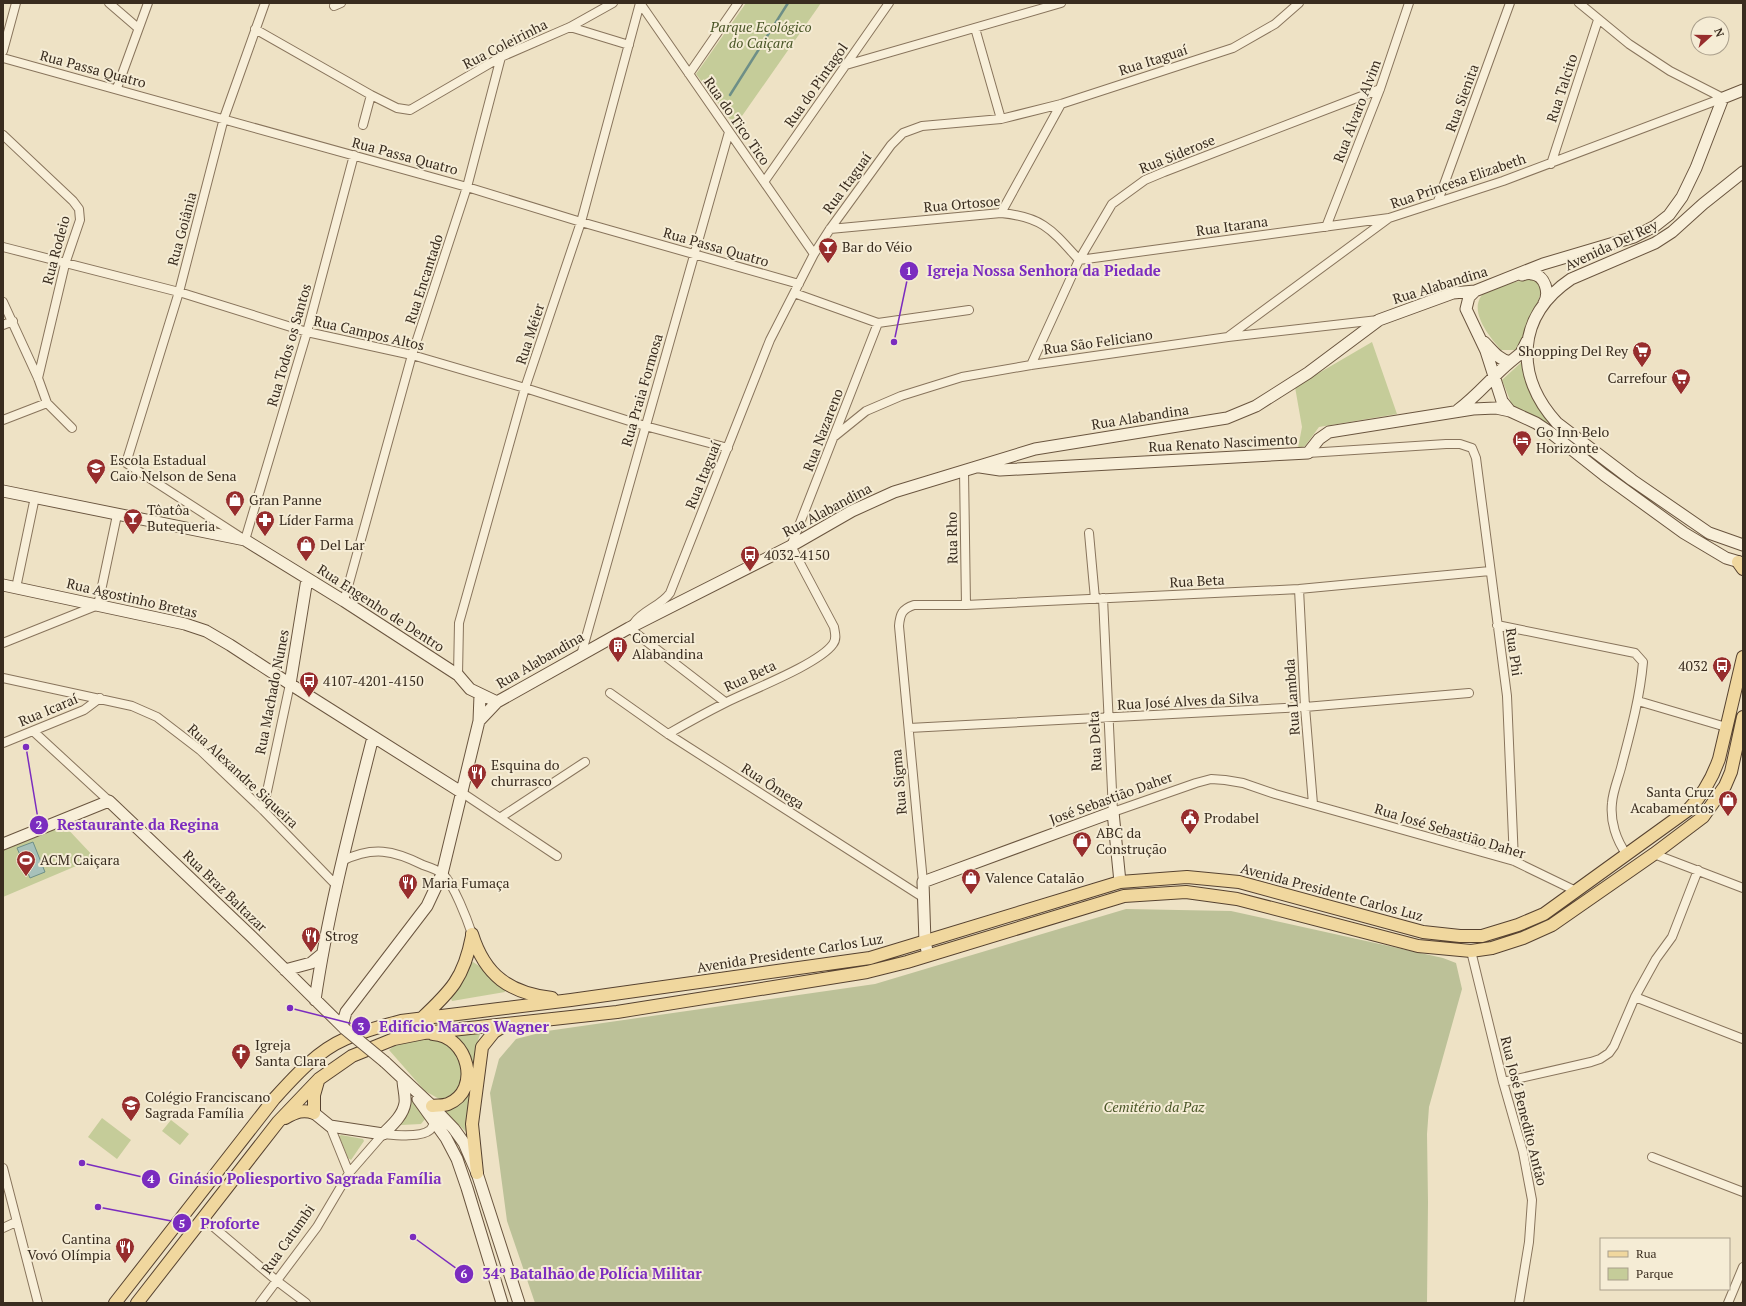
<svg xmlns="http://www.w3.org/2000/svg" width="1746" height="1306" viewBox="0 0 1746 1306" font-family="'PT Serif',serif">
	<rect width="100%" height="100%" fill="#eee2c5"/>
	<path fill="#c5cc99" d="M746,3H821L735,126L696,74Z
		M1531,278L1538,282L1541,292L1524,344L1515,350H1501C1489,336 1465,308 1486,291C1492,288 1522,280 1531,278Z
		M1372,342L1397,414L1319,427L1305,446L1298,448L1302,427L1295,387Z
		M1525,359L1551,422L1545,423L1520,412L1512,405L1502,380Z
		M63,824L95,858L3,897V848Z
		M473,962C483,969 503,979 505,992L452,1001L450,996L468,964Z
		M481,1032C474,1047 476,1065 474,1081C471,1099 466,1116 468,1134L444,1110L454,1106L471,1061L466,1048L454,1036L453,1033Z
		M428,1039L441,1040L447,1043L462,1063L461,1084L452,1097L441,1100L425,1091L389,1050C399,1041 415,1040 428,1039Z
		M412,1100L415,1101L425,1119L421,1124L401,1125L400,1122L409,1101Z
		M102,1118L131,1140L117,1159L88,1137Z
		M171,1120L189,1134L180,1145L162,1131Z
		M341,1135L363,1139L364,1141L351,1160L348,1158L339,1136Z"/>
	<path fill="#bcc198" d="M1126,909L1231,911L1443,958L1456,963L1462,989L1429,1107L1427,1134L1428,1202L1427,1303H535L507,1221L490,1093L499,1059L516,1039L547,1031L875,984Z"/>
	<path fill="#a7c1ba" stroke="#6e8f87" d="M33,842L45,872L30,878L17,848Z"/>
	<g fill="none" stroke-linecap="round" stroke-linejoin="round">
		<path stroke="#6e8f87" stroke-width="2.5" d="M730,95L788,3"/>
		<defs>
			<path id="street" d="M109,3L138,28
				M265,3L224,118L179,292L126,463L245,540L307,332L354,155
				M640,3L814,254
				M1579,3L1629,44L1670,71L1723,98
				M334,6L341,3
				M570,27L629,45
				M975,28L1001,119
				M255,29L371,95L397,108L410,110L501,57L570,27L613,3
				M3,51L16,3
				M3,58L467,187L581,222L799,284
				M846,65L1061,3
				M689,74L738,3
				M117,88L148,3
				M363,125L371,95
				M3,135L73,201L79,209L80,220L65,264L38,378
				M1551,164L1598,20
				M764,182L889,3
				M1438,201L1510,3
				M1001,213L1061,104
				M1326,227L1380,89L1409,3
				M830,229L1001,213C1043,217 1052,230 1079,260L1389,218
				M3,247L179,292L307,332L412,355L525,388L645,426L728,448
				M794,293L878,323L969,310
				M3,302L38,378L47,403L72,428
				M3,325L13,321
				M1229,336L1389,218L1503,181L1723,98
				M1031,365L1079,260L1112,204L1145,180L1164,172L1380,89
				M3,420L47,403
				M835,436L866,411L901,396L962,377L1031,365L1228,337L1378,320
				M1308,453L1446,444H1460L1472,448L1476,458L1507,696L1514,861
				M964,471L966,605
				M1089,533L1095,599
				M16,588L35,497
				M1299,589L1305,707L1313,804
				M1103,598L1113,812L1196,783L1211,779L1225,780L1243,783L1275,794L1514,861L1576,891
				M344,601L412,355L467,187L501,57
				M634,623C643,610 661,606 670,593L770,340L814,254L830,229L891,145L903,133L922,126L1001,119L1061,104L1233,48L1275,24L1299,3
				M1497,625L1635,653L1643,662C1640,697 1631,730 1622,764C1619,777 1613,790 1612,803C1610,821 1616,840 1627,855
				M629,628L725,702
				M3,643L98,605L117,515
				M581,655L729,132
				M458,675L459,623L525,388L581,222L640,3
				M3,678L132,706L157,717L200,750L263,810L336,885
				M610,693L668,734L924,898
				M1638,701L1726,727
				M909,728L1305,707L1469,693
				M33,731L109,801
				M668,734C687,723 707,712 727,702C751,690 819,664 833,644C837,639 835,633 834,627L791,546L878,323
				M3,743L84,710L100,698
				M461,792L557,856
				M263,810L290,684
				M501,817L585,762
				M1654,854L1743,888
				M342,861C373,846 393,850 423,865C429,867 438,870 443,874C454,885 467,919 472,934
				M923,882L899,626C900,614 902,609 914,605H966L1299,589L1490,571
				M1471,951L1503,1082L1523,1152L1532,1200L1529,1242L1519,1303
				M1635,997L1743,1039
				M1503,1082L1591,1062L1600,1059L1609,1053L1614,1046L1635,997L1656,959L1672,937L1698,870
				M330,1126L349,1173
				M1652,1157L1743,1192
				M3,1168L38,1303
				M203,1218L277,1281L306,1303
				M3,1228L16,1222
				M260,1303L317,1227L349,1173L383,1134C394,1135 421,1138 430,1130C432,1128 433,1125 435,1122
				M1728,1303L1743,1267"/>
			<path id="secondary" d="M1743,172L1703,204L1672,232L1655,243L1571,279C1516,316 1514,376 1557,423L1632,480L1709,533L1743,545
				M1522,275C1525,274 1529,273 1532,274C1545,275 1550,293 1544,303
				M1475,291L1469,297L1466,309L1486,351L1502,401L1510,411L1536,423L1551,433L1604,475L1684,533L1726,558L1743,563
				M1484,342C1492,350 1499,360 1510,362L1521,353L1527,341
				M1458,410C1478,395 1492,377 1510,362
				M980,467L1000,470L1308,453L1319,439L1329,432L1473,409L1496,408L1510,411
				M3,491L245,540L344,601L458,675L470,689L497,702
				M3,585L185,624L206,631L230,645L290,684L461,792
				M290,684L307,579
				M479,721L497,702L629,628L791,546L852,511L894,492L1035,449L1227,418L1256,406L1308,373L1379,320L1453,293L1475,291L1543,264L1634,237L1655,226L1669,215L1682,197L1696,168L1723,98L1743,90
				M3,844L109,801L252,937L345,1029
				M928,955L925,942L923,882L1113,812L1120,882
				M285,970L311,963L322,954
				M315,1000C328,911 351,824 373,737
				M342,1026L346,1012L427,906L442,874L479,721L480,695
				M385,1062L432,1106L454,1129L464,1143L477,1173L519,1303
				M418,1099L446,1138L457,1159L467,1188L502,1303
				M314,1113L330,1126L383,1134C391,1126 403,1116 405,1103C406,1096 403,1087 403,1080"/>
			<path id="primary" d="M1738,562L1743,569
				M472,934C485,976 510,993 552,998
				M421,1019C451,991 464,978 472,936
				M432,1106C437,1105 443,1106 448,1104C482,1090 468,1036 433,1034
				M285,1118C296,1112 303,1109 314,1113V1095L318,1081
				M477,1173L472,1124L482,1047L494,1032L505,1025
				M115,1303L274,1099C294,1077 317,1051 345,1039C363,1031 382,1026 401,1021L571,1000L870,958L1120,882L1187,877L1239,882L1423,932L1460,936H1482L1518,925L1544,914L1688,810C1703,795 1712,779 1719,759L1743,657
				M137,1303L278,1122L319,1079L352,1056L394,1039L424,1033L617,1012L867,972L907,962L1124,896L1186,892L1237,899L1418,946L1471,951L1492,948L1523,938L1552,925L1654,854L1703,817L1725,786L1731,772L1743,717"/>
		</defs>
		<use href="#street" stroke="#88745c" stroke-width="10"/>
		<use href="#secondary" stroke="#6a553f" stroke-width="13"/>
		<use href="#primary" stroke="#564230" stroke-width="14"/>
		<use href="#street" stroke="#f8efd9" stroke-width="8"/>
		<use href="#secondary" stroke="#f8efd9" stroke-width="11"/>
		<use href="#primary" stroke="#f0d79e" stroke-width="12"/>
		<defs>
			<path id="secondary-bridge" d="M345,1029L385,1062"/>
		</defs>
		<use href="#secondary-bridge" stroke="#6a553f" stroke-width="13" stroke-linecap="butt"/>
		<use href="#secondary-bridge" stroke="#f8efd9" stroke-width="11"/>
	</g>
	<defs>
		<symbol id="bar-pin" viewBox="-11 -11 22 30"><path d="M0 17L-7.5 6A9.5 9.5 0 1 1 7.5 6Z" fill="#972d2d" stroke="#f5ecd5"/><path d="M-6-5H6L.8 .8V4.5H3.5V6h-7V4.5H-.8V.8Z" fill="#fff"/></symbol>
		<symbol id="supermarket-pin" viewBox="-11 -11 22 30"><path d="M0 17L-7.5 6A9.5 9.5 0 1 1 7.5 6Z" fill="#972d2d" stroke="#f5ecd5"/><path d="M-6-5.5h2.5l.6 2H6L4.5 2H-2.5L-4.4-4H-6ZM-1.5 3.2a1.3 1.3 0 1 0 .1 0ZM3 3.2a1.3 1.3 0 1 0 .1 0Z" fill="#fff"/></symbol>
		<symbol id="hotel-pin" viewBox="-11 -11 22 30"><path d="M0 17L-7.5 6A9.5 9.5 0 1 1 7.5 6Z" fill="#972d2d" stroke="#f5ecd5"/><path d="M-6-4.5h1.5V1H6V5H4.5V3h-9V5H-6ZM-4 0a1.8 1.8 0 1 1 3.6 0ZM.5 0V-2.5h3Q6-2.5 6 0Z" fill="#fff"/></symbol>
		<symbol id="school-pin" viewBox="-11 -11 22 30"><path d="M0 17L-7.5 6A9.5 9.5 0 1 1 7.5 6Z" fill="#972d2d" stroke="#f5ecd5"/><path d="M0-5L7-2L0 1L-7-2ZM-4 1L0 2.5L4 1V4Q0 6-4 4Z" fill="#fff"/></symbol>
		<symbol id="shop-pin" viewBox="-11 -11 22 30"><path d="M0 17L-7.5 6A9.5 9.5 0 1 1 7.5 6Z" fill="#972d2d" stroke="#f5ecd5"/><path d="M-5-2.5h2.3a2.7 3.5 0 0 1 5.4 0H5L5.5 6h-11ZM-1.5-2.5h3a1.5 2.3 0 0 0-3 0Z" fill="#fff"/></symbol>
		<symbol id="pharmacy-pin" viewBox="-11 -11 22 30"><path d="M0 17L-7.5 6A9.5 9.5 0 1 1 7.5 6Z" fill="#972d2d" stroke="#f5ecd5"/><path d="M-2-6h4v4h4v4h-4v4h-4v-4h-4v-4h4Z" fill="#fff"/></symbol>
		<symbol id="bus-pin" viewBox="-11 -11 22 30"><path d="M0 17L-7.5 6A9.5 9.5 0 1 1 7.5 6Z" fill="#972d2d" stroke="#f5ecd5"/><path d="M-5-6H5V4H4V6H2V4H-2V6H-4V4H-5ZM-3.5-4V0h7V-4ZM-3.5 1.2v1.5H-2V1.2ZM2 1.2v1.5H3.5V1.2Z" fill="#fff"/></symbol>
		<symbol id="building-pin" viewBox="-11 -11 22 30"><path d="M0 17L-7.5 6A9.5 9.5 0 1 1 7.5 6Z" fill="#972d2d" stroke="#f5ecd5"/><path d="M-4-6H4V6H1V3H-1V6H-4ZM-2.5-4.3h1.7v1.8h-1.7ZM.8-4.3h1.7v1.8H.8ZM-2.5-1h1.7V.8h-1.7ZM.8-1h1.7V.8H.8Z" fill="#fff"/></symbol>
		<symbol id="restaurant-pin" viewBox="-11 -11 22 30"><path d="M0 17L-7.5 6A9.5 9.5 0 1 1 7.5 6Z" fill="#972d2d" stroke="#f5ecd5"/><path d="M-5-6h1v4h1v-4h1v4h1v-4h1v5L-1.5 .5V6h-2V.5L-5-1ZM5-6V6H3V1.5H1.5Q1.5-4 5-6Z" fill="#fff"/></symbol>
		<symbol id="civic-pin" viewBox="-11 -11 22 30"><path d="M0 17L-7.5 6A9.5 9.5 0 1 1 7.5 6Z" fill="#972d2d" stroke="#f5ecd5"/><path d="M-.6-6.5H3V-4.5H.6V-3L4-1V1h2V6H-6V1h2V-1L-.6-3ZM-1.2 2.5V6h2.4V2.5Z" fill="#fff"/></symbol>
		<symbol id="stadium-pin" viewBox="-11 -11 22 30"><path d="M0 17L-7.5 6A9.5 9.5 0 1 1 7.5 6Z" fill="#972d2d" stroke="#f5ecd5"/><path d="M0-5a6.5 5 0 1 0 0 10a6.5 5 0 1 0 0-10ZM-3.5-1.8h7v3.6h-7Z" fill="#fff"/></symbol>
		<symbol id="church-pin" viewBox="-11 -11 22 30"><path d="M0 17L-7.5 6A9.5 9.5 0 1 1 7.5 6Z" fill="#972d2d" stroke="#f5ecd5"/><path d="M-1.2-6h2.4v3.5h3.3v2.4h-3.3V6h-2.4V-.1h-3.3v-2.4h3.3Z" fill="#fff"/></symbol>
	</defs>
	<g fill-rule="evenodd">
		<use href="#bar-pin" x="817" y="236" width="22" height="30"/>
		<use href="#supermarket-pin" x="1631" y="340" width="22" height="30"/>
		<use href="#supermarket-pin" x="1670" y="367" width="22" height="30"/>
		<use href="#hotel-pin" x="1511" y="429" width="22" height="30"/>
		<use href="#school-pin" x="85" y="457" width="22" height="30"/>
		<use href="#shop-pin" x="224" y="489" width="22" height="30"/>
		<use href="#bar-pin" x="122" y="507" width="22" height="30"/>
		<use href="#pharmacy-pin" x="254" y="509" width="22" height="30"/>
		<use href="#shop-pin" x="295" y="534" width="22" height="30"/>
		<use href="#bus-pin" x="739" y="544" width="22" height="30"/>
		<use href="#building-pin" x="607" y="635" width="22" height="30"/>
		<use href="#bus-pin" x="1711" y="655" width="22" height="30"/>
		<use href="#bus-pin" x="298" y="670" width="22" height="30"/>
		<use href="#restaurant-pin" x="466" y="762" width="22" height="30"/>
		<use href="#shop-pin" x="1717" y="789" width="22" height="30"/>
		<use href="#civic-pin" x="1179" y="807" width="22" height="30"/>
		<use href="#shop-pin" x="1071" y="830" width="22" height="30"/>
		<use href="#stadium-pin" x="15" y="849" width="22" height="30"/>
		<use href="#shop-pin" x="960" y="867" width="22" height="30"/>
		<use href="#restaurant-pin" x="397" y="872" width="22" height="30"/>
		<use href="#restaurant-pin" x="300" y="925" width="22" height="30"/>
		<use href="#church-pin" x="230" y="1042" width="22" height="30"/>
		<use href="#school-pin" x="120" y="1094" width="22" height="30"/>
		<use href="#restaurant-pin" x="114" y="1236" width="22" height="30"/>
	</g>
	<g text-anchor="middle" stroke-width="4" stroke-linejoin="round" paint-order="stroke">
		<g font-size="14" font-style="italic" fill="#495526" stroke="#f5ecd5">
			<text x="761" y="32">Parque Ecológico<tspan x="761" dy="16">do Caiçara</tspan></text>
			<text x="1154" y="1112">Cemitério da Paz</text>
		</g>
		<g font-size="14" fill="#392c1f" stroke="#f5ecd5">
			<text transform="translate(505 44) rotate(-27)" y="5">Rua Coleirinha</text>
			<text transform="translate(1153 60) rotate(-18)" y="5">Rua Itaguaí</text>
			<text transform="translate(93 69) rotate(15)" y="5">Rua Passa Quatro</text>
			<text transform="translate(816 85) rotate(-55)" y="5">Rua do Pintagol</text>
			<text transform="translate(1562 88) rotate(-72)" y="5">Rua Talcito</text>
			<text transform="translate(1462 98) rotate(-70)" y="5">Rua Sienita</text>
			<text transform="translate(1357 111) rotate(-69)" y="5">Rua Álvaro Alvim</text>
			<text transform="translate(737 121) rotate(55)" y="5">Rua do Tico Tico</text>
			<text transform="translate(1177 154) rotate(-22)" y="5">Rua Siderose</text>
			<text transform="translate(405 156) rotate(15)" y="5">Rua Passa Quatro</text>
			<text transform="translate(1458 181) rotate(-19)" y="5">Rua Princesa Elizabeth</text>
			<text transform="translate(847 183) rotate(-54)" y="5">Rua Itaguaí</text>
			<text transform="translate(962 204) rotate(-5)" y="5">Rua Ortosoe</text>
			<text transform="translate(1232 226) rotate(-8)" y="5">Rua Itarana</text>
			<text transform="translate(182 229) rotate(-75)" y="5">Rua Goiânia</text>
			<text transform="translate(1611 245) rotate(-25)" y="5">Avenida Del Rey</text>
			<text transform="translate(716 247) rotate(16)" y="5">Rua Passa Quatro</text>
			<text transform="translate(56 250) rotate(-75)" y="5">Rua Rodeio</text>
			<text transform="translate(424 279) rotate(-72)" y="5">Rua Encantado</text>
			<text transform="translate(1440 285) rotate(-17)" y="5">Rua Alabandina</text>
			<text transform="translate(369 333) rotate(13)" y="5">Rua Campos Altos</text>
			<text transform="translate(530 334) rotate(-72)" y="5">Rua Méier</text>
			<text transform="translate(1098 342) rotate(-8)" y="5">Rua São Feliciano</text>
			<text transform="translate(289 345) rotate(-74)" y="5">Rua Todos os Santos</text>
			<text transform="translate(642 390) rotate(-74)" y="5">Rua Praia Formosa</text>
			<text transform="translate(1140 417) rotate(-9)" y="5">Rua Alabandina</text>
			<text transform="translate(823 430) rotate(-69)" y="5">Rua Nazareno</text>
			<text transform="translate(1223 443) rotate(-3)" y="5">Rua Renato Nascimento</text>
			<text transform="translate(703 475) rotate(-68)" y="5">Rua Itaguaí</text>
			<text transform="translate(827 510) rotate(-28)" y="5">Rua Alabandina</text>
			<text transform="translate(952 538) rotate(-91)" y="5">Rua Rho</text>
			<text transform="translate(1197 581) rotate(-3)" y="5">Rua Beta</text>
			<text transform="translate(132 598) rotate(13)" y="5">Rua Agostinho Bretas</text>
			<text transform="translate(381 608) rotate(33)" y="5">Rua Engenho de Dentro</text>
			<text transform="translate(1514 652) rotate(82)" y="5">Rua Phi</text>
			<text transform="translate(540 660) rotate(-30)" y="5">Rua Alabandina</text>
			<text transform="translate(750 676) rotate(-25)" y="5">Rua Beta</text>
			<text transform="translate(272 692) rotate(-79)" y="5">Rua Machado Nunes</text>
			<text transform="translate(1292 697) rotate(-94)" y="5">Rua Lambda</text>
			<text transform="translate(1188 701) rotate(-3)" y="5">Rua José Alves da Silva</text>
			<text transform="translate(48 710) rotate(-23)" y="5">Rua Icaraí</text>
			<text transform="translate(1095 741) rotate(-93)" y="5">Rua Delta</text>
			<text transform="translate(243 776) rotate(43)" y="5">Rua Alexandre Siqueira</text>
			<text transform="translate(899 782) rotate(-95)" y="5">Rua Sigma</text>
			<text transform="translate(773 786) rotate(33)" y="5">Rua Ômega</text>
			<text transform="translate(1111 798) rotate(-20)" y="5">José Sebastião Daher</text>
			<text transform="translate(1450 831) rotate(17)" y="5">Rua José Sebastião Daher</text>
			<text transform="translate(225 891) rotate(44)" y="5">Rua Braz Baltazar</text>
			<text transform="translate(1332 892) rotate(15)" y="5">Avenida Presidente Carlos Luz</text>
			<text transform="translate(790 953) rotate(-9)" y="5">Avenida Presidente Carlos Luz</text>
			<text transform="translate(1524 1111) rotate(76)" y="5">Rua José Benedito Antão</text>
			<text transform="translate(288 1239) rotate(-55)" y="5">Rua Catumbi</text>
		</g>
		<g font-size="14" fill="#392c1f" stroke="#f5ecd5" text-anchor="start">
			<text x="842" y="252">Bar do Véio</text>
			<text x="1628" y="356" text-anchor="end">Shopping Del Rey</text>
			<text x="1667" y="383" text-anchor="end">Carrefour</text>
			<text x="1536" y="437">Go Inn Belo<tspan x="1536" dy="16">Horizonte</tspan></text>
			<text x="110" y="465">Escola Estadual<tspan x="110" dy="16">Caio Nelson de Sena</tspan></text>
			<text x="249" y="505">Gran Panne</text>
			<text x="147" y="515">Tôatôa<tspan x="147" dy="16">Butequeria</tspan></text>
			<text x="279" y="525">Líder Farma</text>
			<text x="320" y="550">Del Lar</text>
			<text x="764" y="560">4032-4150</text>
			<text x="632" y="643">Comercial<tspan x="632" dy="16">Alabandina</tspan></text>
			<text x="1708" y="671" text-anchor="end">4032</text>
			<text x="323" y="686">4107-4201-4150</text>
			<text x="491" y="770">Esquina do<tspan x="491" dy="16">churrasco</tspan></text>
			<text x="1714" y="797" text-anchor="end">Santa Cruz<tspan x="1714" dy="16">Acabamentos</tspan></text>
			<text x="1204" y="823">Prodabel</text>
			<text x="1096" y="838">ABC da<tspan x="1096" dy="16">Construção</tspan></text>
			<text x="40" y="865">ACM Caiçara</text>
			<text x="985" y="883">Valence Catalão</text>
			<text x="422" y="888">Maria Fumaça</text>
			<text x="325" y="941">Strog</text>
			<text x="255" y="1050">Igreja<tspan x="255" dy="16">Santa Clara</tspan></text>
			<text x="145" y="1102">Colégio Franciscano<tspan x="145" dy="16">Sagrada Família</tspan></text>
			<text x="111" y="1244" text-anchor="end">Cantina<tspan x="111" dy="16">Vovó Olímpia</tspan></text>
		</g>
	</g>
	<path fill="none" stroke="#7b2cbf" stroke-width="1.5" d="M894 342L909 271M26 747L39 825M290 1008L361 1026M82 1163L151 1179M98 1207L182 1223M413 1237L464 1274"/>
	<g fill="#7b2cbf" stroke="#f5ecd5" stroke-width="1.5">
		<circle cx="894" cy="342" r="4"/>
		<circle cx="26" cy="747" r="4"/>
		<circle cx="290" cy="1008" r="4"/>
		<circle cx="82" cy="1163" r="4"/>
		<circle cx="98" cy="1207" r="4"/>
		<circle cx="413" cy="1237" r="4"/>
		<circle cx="909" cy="271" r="10"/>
		<circle cx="39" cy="825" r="10"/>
		<circle cx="361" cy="1026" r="10"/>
		<circle cx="151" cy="1179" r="10"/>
		<circle cx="182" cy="1223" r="10"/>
		<circle cx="464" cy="1274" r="10"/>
	</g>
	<g font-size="12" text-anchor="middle" font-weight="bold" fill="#fff">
		<text x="909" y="275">1</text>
		<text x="39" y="829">2</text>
		<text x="361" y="1031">3</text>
		<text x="151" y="1183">4</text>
		<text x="182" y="1228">5</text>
		<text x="464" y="1278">6</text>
	</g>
	<g font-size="15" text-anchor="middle" font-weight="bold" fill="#7b2cbf" stroke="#f5ecd5" stroke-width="4" stroke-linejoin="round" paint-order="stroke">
		<text x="1044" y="276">Igreja Nossa Senhora da Piedade</text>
		<text x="138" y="830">Restaurante da Regina</text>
		<text x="464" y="1032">Edifício Marcos Wagner</text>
		<text x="305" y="1184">Ginásio Poliesportivo Sagrada Família</text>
		<text x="230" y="1229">Proforte</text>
		<text x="592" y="1279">34º Batalhão de Polícia Militar</text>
	</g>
	<rect width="1746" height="1306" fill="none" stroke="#392c1f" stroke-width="8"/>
	<rect x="1600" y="1238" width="130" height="52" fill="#f5ecd5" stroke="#aa9f8c"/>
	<rect x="1608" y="1251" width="20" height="6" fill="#f0d79e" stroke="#aa9f8c"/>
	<text x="1636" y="1258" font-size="12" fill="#392c1f">Rua</text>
	<rect x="1608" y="1268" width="20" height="12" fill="#c5cc99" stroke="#aa9f8c"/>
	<text x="1636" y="1278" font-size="12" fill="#392c1f">Parque</text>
	<g transform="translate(1710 36) rotate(69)"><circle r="19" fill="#f5ecd5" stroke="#aa9f8c"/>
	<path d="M0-3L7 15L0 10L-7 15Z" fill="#972d2d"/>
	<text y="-6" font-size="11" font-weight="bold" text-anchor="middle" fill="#392c1f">N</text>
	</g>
</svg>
